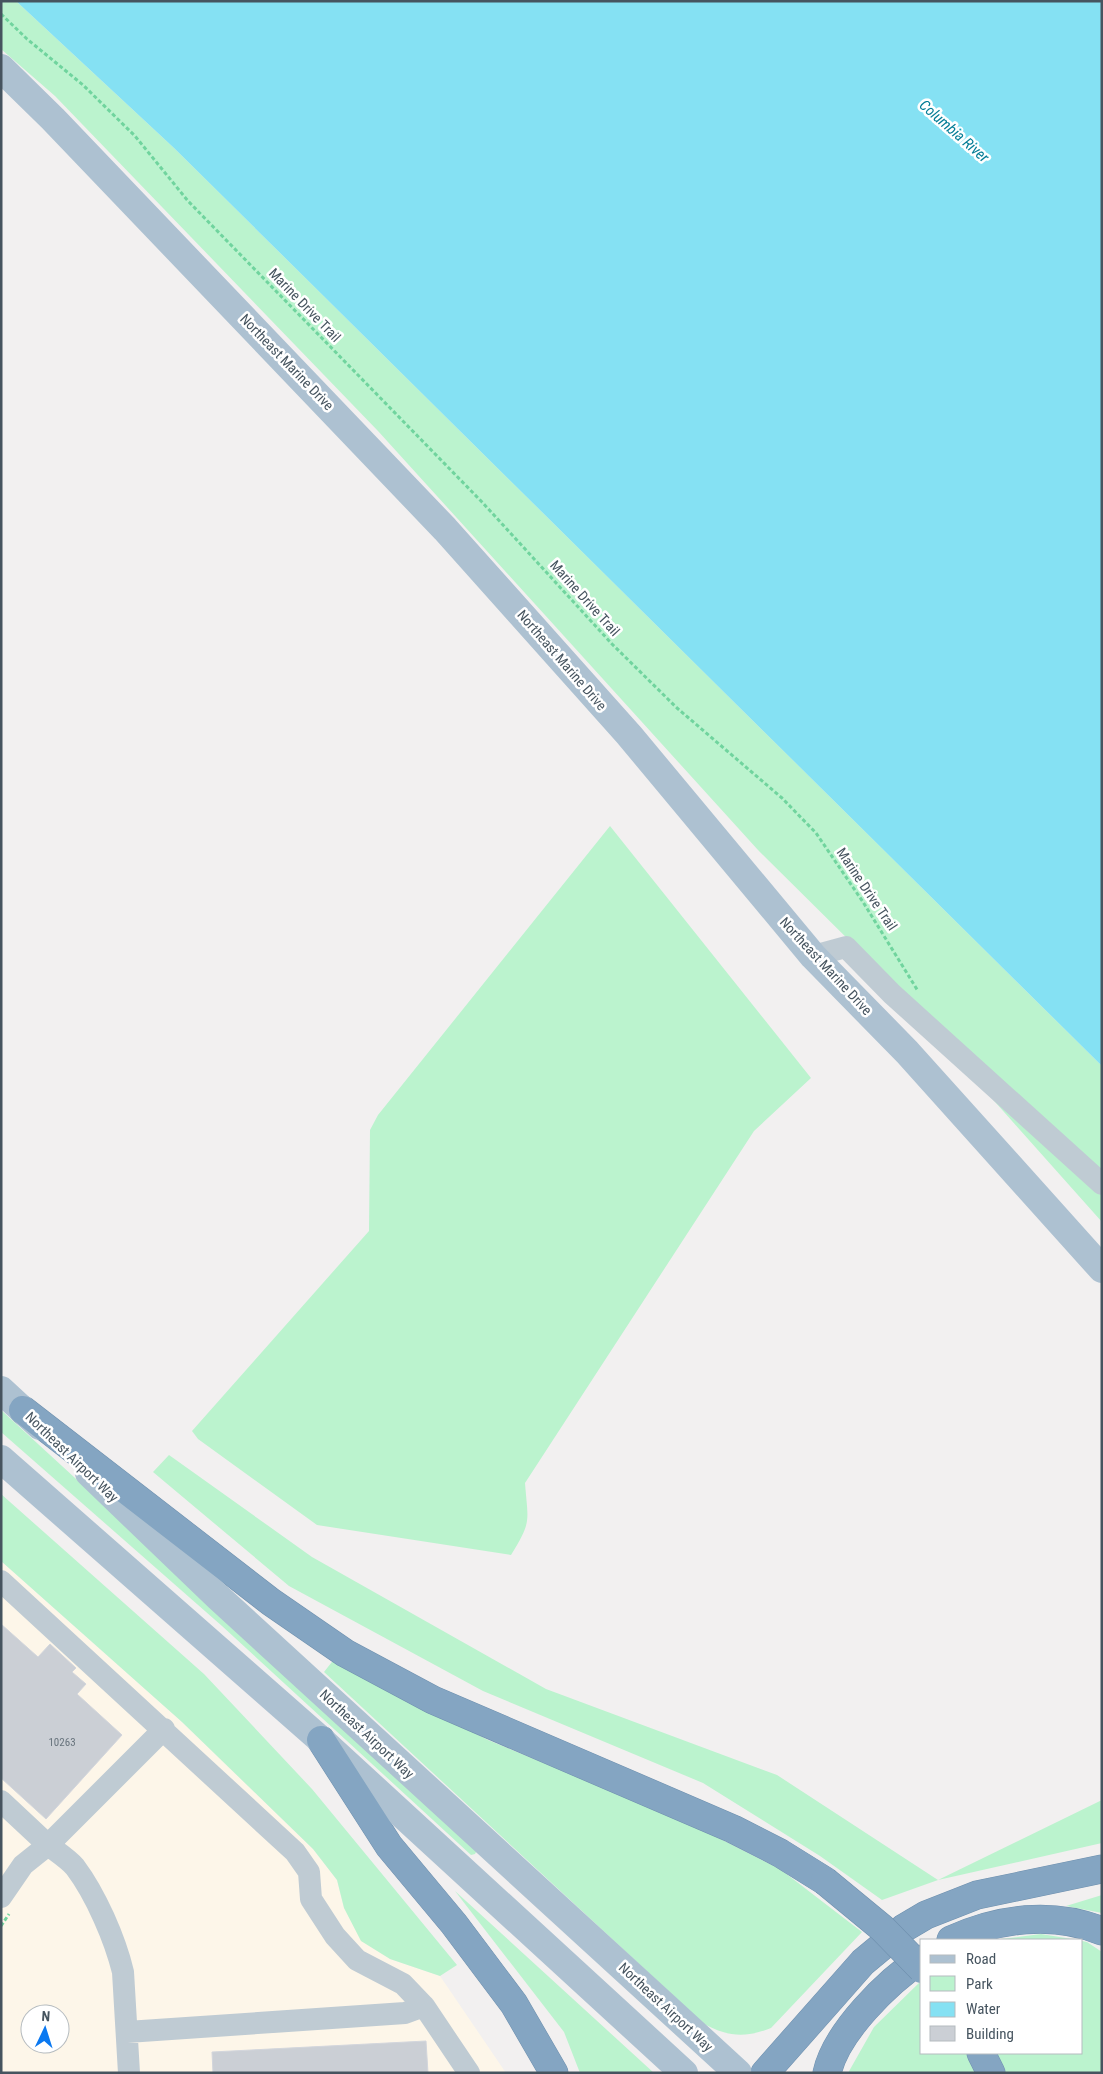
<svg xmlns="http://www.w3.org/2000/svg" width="1103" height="2074" viewBox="0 0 1103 2074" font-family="'Roboto Condensed',sans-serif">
	<rect width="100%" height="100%" fill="#f2f0f0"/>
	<path fill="#fdf6e9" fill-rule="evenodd" d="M1,1561L182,1722L313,1849L337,1880L344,1908L390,1959L440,1976L506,2073H1ZM30,2014H60V2044H30Z"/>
	<path fill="#bbf3ce" d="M1,1H16L174,148L1102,1066V1222L867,958L758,850L378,431L55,96L1,49Z
		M610,826L811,1078L754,1131L525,1483C528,1522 532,1521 511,1555L317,1525L198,1439L192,1431L369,1231L370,1130L378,1115Z
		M1,1410L478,1848L475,1854L471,1855L222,1626L1,1432Z
		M169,1455L312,1557L546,1689L777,1775L938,1880L1102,1800V1843L938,1880L882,1900L820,1856L703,1783L483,1691L289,1586L153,1472Z
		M1,1494L204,1674L312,1789L457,1965L440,1976L390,1959L361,1941L344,1908L337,1880L313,1849L182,1722L1,1561Z
		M335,1658L363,1675L488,1740L685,1821L780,1869L862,1932L771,2028C746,2038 728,2037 704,2024L324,1672Z
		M455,1891L654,2073H580L564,2032Z
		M1102,1895V1913L1066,1906Z
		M1041,1934L1078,1940H992H993Z
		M1082,1941L1087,1942L1102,1952V2073H848L874,2027L922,1980V2053H1082Z"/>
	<path fill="#85e1f3" d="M16,1H1102V1066L174,148Z"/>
	<path fill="#cbcfd5" stroke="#d3d6dc" d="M1,1624L38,1657L50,1644L76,1668L72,1672L86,1684L77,1694L122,1735L46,1819L1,1778Z
		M426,2041L428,2073H213L212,2052Z"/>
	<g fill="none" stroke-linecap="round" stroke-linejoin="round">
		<defs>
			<path id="highway" d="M23,1410L271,1602L345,1653L433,1700L733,1829L780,1853L825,1881
				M321,1740L389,1846L454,1924L514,2004L554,2073
				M951,1940C998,1918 1053,1911 1102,1931
				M981,2053L991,2073
				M765,2073L863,1962L904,1928L926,1915L977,1895L1102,1869
				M827,2073C836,2032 888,1981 922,1959"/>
		</defs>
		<use href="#highway" stroke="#6f90ae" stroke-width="29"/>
		<path stroke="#70d49e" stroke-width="3" stroke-dasharray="4 2.5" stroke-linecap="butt" d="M1,14L27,39L83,85L135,136L188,201L482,502L612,644L677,708L782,798L816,833L863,902L918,991
			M1,1926L9,1914"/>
		<path stroke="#bfcbd3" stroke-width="22" d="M813,956L846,947L892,994L1102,1184
			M1,1581L295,1852L309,1872L311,1899L335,1936L357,1960L403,1984L424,2006L469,2073
			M1,1801L48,1845L23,1865L1,1897
			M127,2032L405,2013L424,2006
			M129,2073L123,1972C115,1939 96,1895 75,1867C68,1859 57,1852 48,1845L164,1729"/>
		<path stroke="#adc1d1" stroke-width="28" d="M1,68L53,119L445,529L629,735L813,956L907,1052L1102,1269
			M1,1390L40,1426
			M1,1459L321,1740L684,2073
			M89,1473L218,1597L738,2073"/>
		<use href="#highway" stroke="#84a5c2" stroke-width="28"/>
		<defs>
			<path id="highway-bridge" d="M825,1881L882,1928L922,1969"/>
		</defs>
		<use href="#highway-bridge" stroke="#6f90ae" stroke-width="29" stroke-linecap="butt"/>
		<use href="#highway-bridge" stroke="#84a5c2" stroke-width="28"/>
	</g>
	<g text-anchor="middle" stroke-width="5" stroke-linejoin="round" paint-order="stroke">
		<g font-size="11" fill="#67737c">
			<text x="62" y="1746">10263</text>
		</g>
		<g font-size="14" fill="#46545f" stroke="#fff">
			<text transform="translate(305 305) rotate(46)" y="5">Marine Drive Trail</text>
			<text transform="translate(287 362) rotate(46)" y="5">Northeast Marine Drive</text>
			<text transform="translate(585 598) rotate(48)" y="5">Marine Drive Trail</text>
			<text transform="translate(562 660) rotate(49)" y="5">Northeast Marine Drive</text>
			<text transform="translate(867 889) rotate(56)" y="5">Marine Drive Trail</text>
			<text transform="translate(826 966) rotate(47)" y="5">Northeast Marine Drive</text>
			<text transform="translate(72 1457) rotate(44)" y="5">Northeast Airport Way</text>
			<text transform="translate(367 1734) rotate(43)" y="5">Northeast Airport Way</text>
			<text transform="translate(666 2007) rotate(43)" y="5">Northeast Airport Way</text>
		</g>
		<g font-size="15" font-style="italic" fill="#047d96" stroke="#fff">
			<text transform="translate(954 131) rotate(41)" y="5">Columbia River</text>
		</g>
	</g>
	<rect width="1103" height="2074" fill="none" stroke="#46545f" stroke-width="5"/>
	<rect x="920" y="1939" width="162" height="115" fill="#ffffff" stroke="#b5bbbf"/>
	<rect x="930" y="1955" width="25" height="8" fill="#adc1d1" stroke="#b5bbbf"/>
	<text x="966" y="1964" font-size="15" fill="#46545f">Road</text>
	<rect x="930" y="1976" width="25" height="15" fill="#bbf3ce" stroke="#b5bbbf"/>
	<text x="966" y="1989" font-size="15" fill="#46545f">Park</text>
	<rect x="930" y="2002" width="25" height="15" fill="#85e1f3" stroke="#b5bbbf"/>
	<text x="966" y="2014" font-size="15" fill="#46545f">Water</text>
	<rect x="930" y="2026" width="25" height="15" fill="#cbcfd5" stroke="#b5bbbf"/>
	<text x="966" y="2039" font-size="15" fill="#46545f">Building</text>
	<g transform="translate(45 2029) rotate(4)"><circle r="24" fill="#ffffff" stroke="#b5bbbf"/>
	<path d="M0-4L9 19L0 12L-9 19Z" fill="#0b79f1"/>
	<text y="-8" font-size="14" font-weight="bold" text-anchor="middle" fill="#46545f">N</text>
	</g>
</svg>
